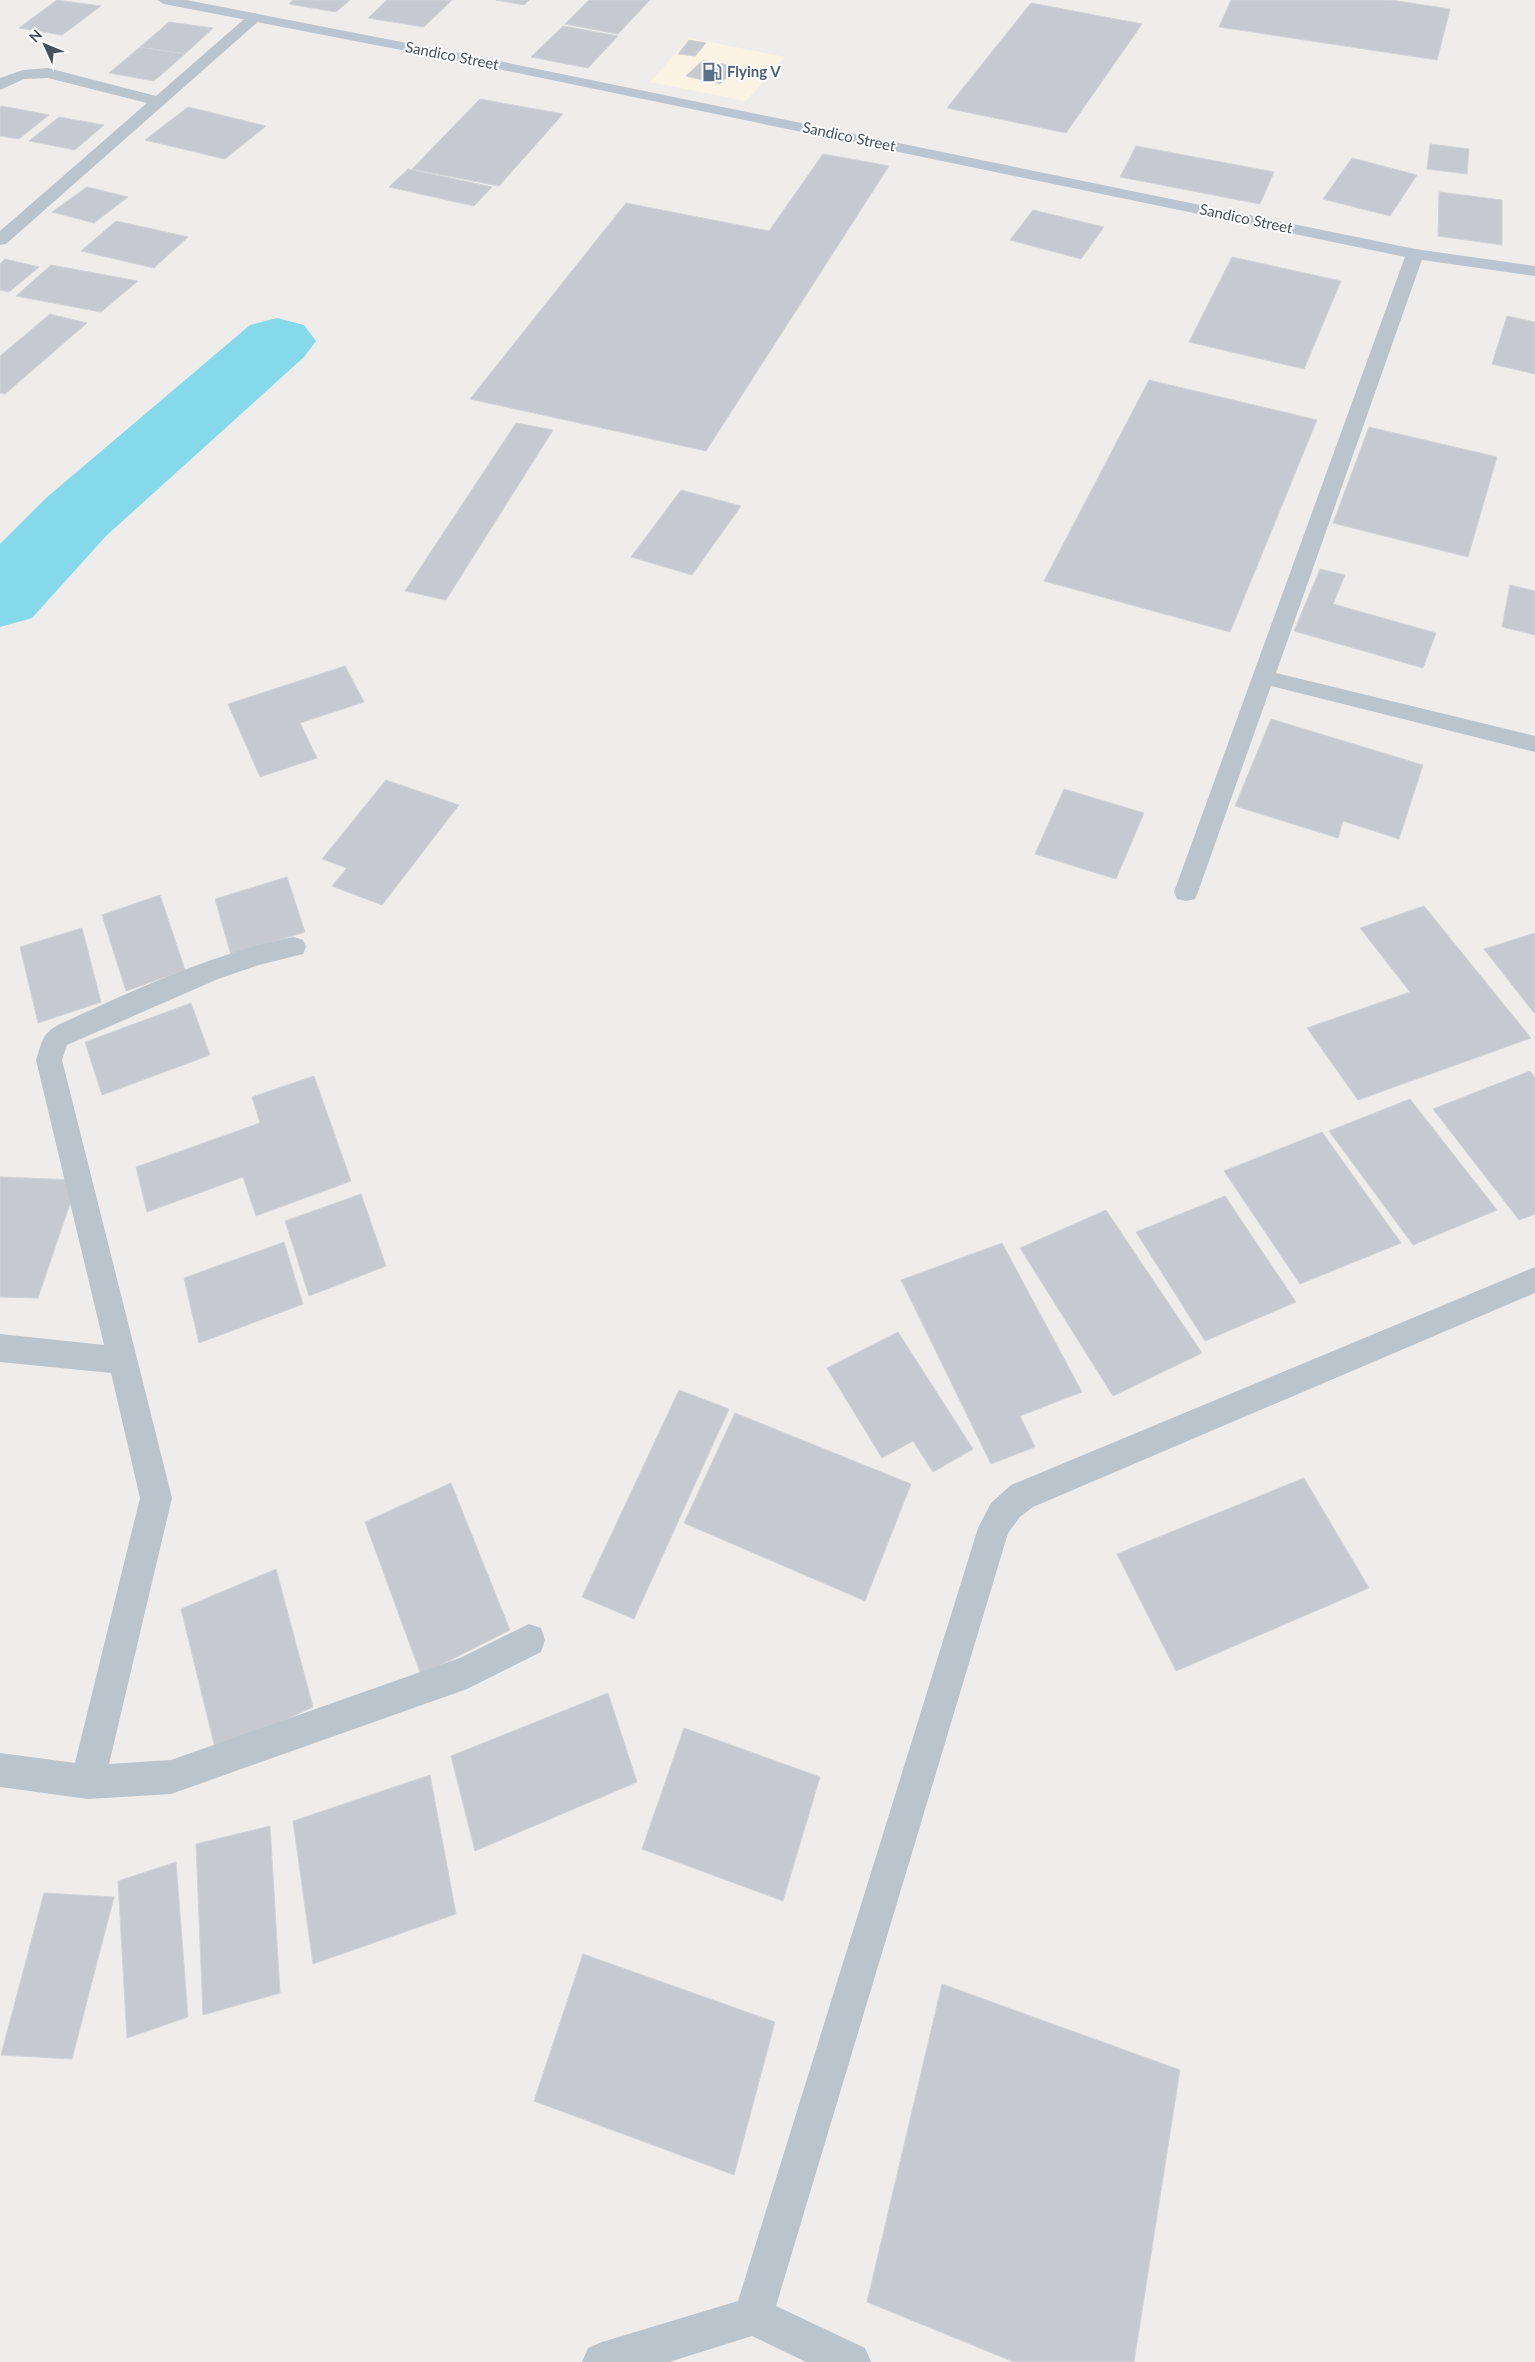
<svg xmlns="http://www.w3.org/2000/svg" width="1535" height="2362" viewBox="0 0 1535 2362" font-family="Lato,sans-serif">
	<rect width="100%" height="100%" fill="#efecec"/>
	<path fill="#fbf4e4" d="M689,38L785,57L746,101L650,82Z"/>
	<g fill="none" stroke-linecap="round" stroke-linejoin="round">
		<path fill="#86d9eb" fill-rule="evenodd" d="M277,318L304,325L316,341L304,357L106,536L32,618L0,627V544L46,498L250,325Z"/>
	</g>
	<path fill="#c6c9cf" stroke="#d0d3d8" d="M57,0L101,6L62,35L19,28Z
		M293,0H350L336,12L289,4Z
		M387,0H452L424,27L368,18Z
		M496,0H529L524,5Z
		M589,0H650L618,34L565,24Z
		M1231,0H1391L1450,9L1437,60L1219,27Z
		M1031,3L1142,24L1066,133L947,108Z
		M169,22L213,28L185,54L140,47Z
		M563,26L618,36L588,68L531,57Z
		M689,40L706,43L695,56L678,54Z
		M140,47L185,54L154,81L109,73Z
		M703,60L738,67L720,84L686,76Z
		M480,99L563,114L499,186L412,169Z
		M2,106L49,115L19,139L0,136V107Z
		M188,107L266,126L225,159L145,140Z
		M59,117L104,125L75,150L29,141Z
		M1430,144L1469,149L1467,174L1427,169Z
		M1136,146L1274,172L1260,204L1120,177Z
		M823,154L889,166L706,451L470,399L626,203L769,231Z
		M1352,158L1417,175L1390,216L1323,199Z
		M408,169L492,187L474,206L389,187Z
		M87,187L128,197L94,223L52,212Z
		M1439,192L1502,200V245L1438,236Z
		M1033,210L1104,227L1081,259L1010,240Z
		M116,221L188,237L154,268L81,251Z
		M1232,257L1341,281L1304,369L1189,342Z
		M5,259L39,267L9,292L0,290V264Z
		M51,265L138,281L101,312L16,296Z
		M50,314L87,323L5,394L0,393V356Z
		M1507,316L1535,322V374L1492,364Z
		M1149,380L1317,420L1230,632L1044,581Z
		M516,423L553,430L446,600L405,591Z
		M1369,427L1497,457L1468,557L1333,523Z
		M681,490L741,506L692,575L631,557Z
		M1320,569L1345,575L1333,604L1436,633L1423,668L1294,631Z
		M1510,585L1535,591V635L1502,627Z
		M345,666L364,702L300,723L317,758L260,777L228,704Z
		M1271,719L1423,765L1399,839L1343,821L1338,838L1235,806Z
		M386,780L459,805L382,905L332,886L347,868L322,859Z
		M1064,789L1144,813L1116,879L1035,854Z
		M287,877L305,932L231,955L215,899Z
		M160,895L185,970L126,991L102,915Z
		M1424,906L1531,1038L1358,1100L1307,1028L1410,992L1360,928Z
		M82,928L101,1002L38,1023L20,947Z
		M1535,933V1012L1534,1013L1484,949Z
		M191,1003L210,1055L102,1095L85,1042Z
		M1530,1071L1535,1078V1214L1519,1220L1433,1109Z
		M314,1076L351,1181L256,1216L243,1177L147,1212L136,1167L260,1123L252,1097Z
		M1410,1099L1497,1210L1413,1245L1329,1131Z
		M1322,1132L1401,1243L1300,1284L1224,1171Z
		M0,1177L78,1180L38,1298L0,1297Z
		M361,1194L386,1266L309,1296L285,1221Z
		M1225,1196L1296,1302L1205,1341L1136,1232Z
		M1106,1210L1202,1353L1113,1396L1020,1248Z
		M284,1242L303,1304L199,1343L184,1278Z
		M1002,1243L1082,1392L1020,1416L1035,1447L991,1464L901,1280Z
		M898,1332L973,1449L933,1472L913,1441L882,1458L827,1368Z
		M679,1390L729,1409L634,1619L582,1597Z
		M735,1413L911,1484L865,1601L684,1523Z
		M1304,1478L1369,1588L1176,1671L1117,1554Z
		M451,1483L510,1630L421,1675L365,1522Z
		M276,1569L313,1707L216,1752L181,1609Z
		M608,1693L637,1782L475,1851L451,1756Z
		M684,1728L820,1777L783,1901L642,1849Z
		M430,1775L456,1914L313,1964L293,1821Z
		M270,1826L280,1993L203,2015L196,1844Z
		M176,1862L188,2017L127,2038L118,1881Z
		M44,1893L114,1897L72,2059L1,2055Z
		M583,1954L775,2022L734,2175L534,2101Z
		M942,1984L1180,2070L1134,2362H1014L867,2302Z"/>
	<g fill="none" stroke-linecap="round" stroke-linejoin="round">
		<path fill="#bac4cc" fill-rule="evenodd" d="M255,13L262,17L260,20L6,244L0,245V231L147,103L48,78L24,79L0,90V78L23,70L48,68L156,96L250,14Z
			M1415,249L1421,250L1424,254L1276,673L1535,736V752L1271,686L1198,892L1195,899L1186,901L1177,899L1174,892L1406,254L1409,250Z
			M294,937L303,940L306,947L303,954L259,965L218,979L67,1045L62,1060L172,1498L109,1764L171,1760L460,1658L529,1624L541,1628L545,1640L541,1652L467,1689L171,1794L88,1799L0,1787V1753L75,1763L140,1498L111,1373L0,1362V1334L104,1345L36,1060C42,1042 42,1033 60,1024C134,990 213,953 294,937Z
			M1535,1267V1293L1033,1507L1020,1517L1008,1533L776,2306L865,2348L871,2362H806L752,2336L669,2362H582L588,2348L602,2342L738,2301L978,1528L991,1503L1011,1485Z"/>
		<path fill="#bac5d1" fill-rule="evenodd" d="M157,0H186L484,58L1415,249L1535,266V276L1415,259L484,66L164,4Z"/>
	</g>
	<defs>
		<symbol id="fuel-bare" viewBox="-9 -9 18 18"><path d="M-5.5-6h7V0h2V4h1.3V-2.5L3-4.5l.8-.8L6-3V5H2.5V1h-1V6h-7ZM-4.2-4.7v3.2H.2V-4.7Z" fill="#5c6f8a" stroke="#fff" stroke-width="2.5" paint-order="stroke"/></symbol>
	</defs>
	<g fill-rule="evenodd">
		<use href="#fuel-bare" x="698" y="58" width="28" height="28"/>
	</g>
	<g text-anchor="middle" stroke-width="4" stroke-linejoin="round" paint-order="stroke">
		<g font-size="15" fill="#45505a" stroke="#fff">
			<text transform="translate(452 56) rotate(11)" y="5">Sandico Street</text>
			<text transform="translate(849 137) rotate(12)" y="5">Sandico Street</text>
			<text transform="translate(1246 219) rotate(12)" y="5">Sandico Street</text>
		</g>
		<g font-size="15" font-weight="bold" fill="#4e5e75" stroke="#fff" text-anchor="start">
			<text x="727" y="77">Flying V</text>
		</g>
	</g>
	<g transform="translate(45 45) rotate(314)" stroke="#ffffff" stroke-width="4" paint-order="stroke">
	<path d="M0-4L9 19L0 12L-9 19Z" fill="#45505a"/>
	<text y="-8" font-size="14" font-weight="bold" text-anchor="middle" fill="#45505a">N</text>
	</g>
</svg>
